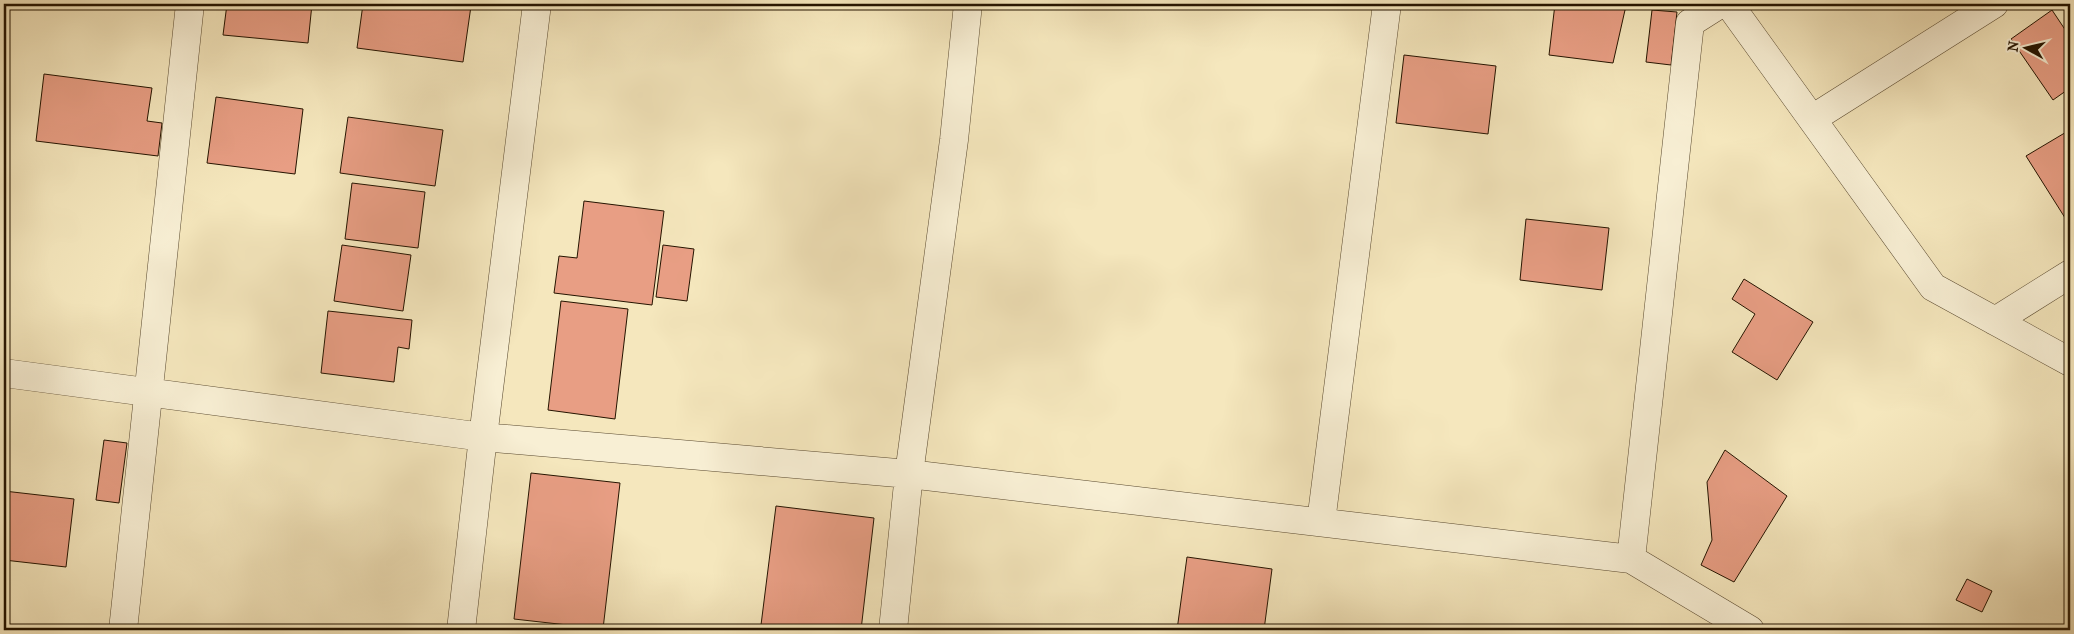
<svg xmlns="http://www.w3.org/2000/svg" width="2074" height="634" viewBox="0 0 2074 634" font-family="'IM FELL French Canon',serif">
	<rect width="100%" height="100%" fill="#f5e7bd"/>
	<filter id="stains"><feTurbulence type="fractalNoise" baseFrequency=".004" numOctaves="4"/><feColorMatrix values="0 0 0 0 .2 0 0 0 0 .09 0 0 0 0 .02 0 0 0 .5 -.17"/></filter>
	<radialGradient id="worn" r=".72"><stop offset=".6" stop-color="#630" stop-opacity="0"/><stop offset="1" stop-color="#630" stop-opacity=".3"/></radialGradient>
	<path fill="#e89e84" stroke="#251400" d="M227,4H312L308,43L223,35Z
		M363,4H452L471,6L463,62L357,48Z
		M1555,4H1633L1625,10L1613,63L1549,55Z
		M1652,10L1677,12L1671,65L1646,62Z
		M2052,10L2070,37V88L2053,100L2011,39Z
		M1404,55L1496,66L1488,134L1396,123Z
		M44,74L152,88L147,121L162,123L158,156L36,141Z
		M216,97L303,109L295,174L207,163Z
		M348,117L443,130L435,186L340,173Z
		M2068,131L2070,134V219L2067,221L2026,156Z
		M352,183L425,192L418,248L345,239Z
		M584,201L664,211L652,305L554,293L559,256L577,258Z
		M1526,219L1609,228L1602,290L1520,280Z
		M342,245L411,255L403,311L334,301Z
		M663,245L694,249L687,301L656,297Z
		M1744,279L1813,322L1777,380L1732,352L1755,314L1732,299Z
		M561,301L628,309L615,419L548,410Z
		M328,311L412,320L409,349L398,347L394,382L321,373Z
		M104,440L127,443L119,503L96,500Z
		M1725,450L1787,496L1734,582L1701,565L1712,540L1707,482Z
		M531,473L620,483L603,629L514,619Z
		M4,491L74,499L66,567L4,560Z
		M776,506L874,518L861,630H804L761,625Z
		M1187,557L1272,569L1264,630H1177Z
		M1967,579L1992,591L1982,612L1956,600Z"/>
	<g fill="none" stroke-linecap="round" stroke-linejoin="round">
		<defs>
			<path id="street" d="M1729,4L1933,287L2070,362
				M1812,119L1994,4
				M1995,321L2070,274
				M4,373L483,437L909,474L1631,559L1750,630
				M1321,522L1387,4
				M1631,559L1690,23L1720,4
				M123,630L190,4
				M461,630L483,437L537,4
				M893,630L909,474L954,140L968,4"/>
		</defs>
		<use href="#street" stroke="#59492f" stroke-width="29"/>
		<use href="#street" stroke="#f8efd4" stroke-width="28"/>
	</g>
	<rect width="2074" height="634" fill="none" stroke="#f5e7bd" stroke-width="20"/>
	<rect x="5" y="5" width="2064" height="624" fill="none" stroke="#251400" stroke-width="2.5"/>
	<rect x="10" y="10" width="2054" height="614" fill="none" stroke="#251400"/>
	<g transform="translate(2026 48) rotate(278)" stroke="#f8efd4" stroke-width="4" paint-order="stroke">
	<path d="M0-4L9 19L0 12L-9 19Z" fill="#251400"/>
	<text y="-8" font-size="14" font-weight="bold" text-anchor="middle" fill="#251400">N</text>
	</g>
	<rect width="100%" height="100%" filter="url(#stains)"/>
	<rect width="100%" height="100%" fill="url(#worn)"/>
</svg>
